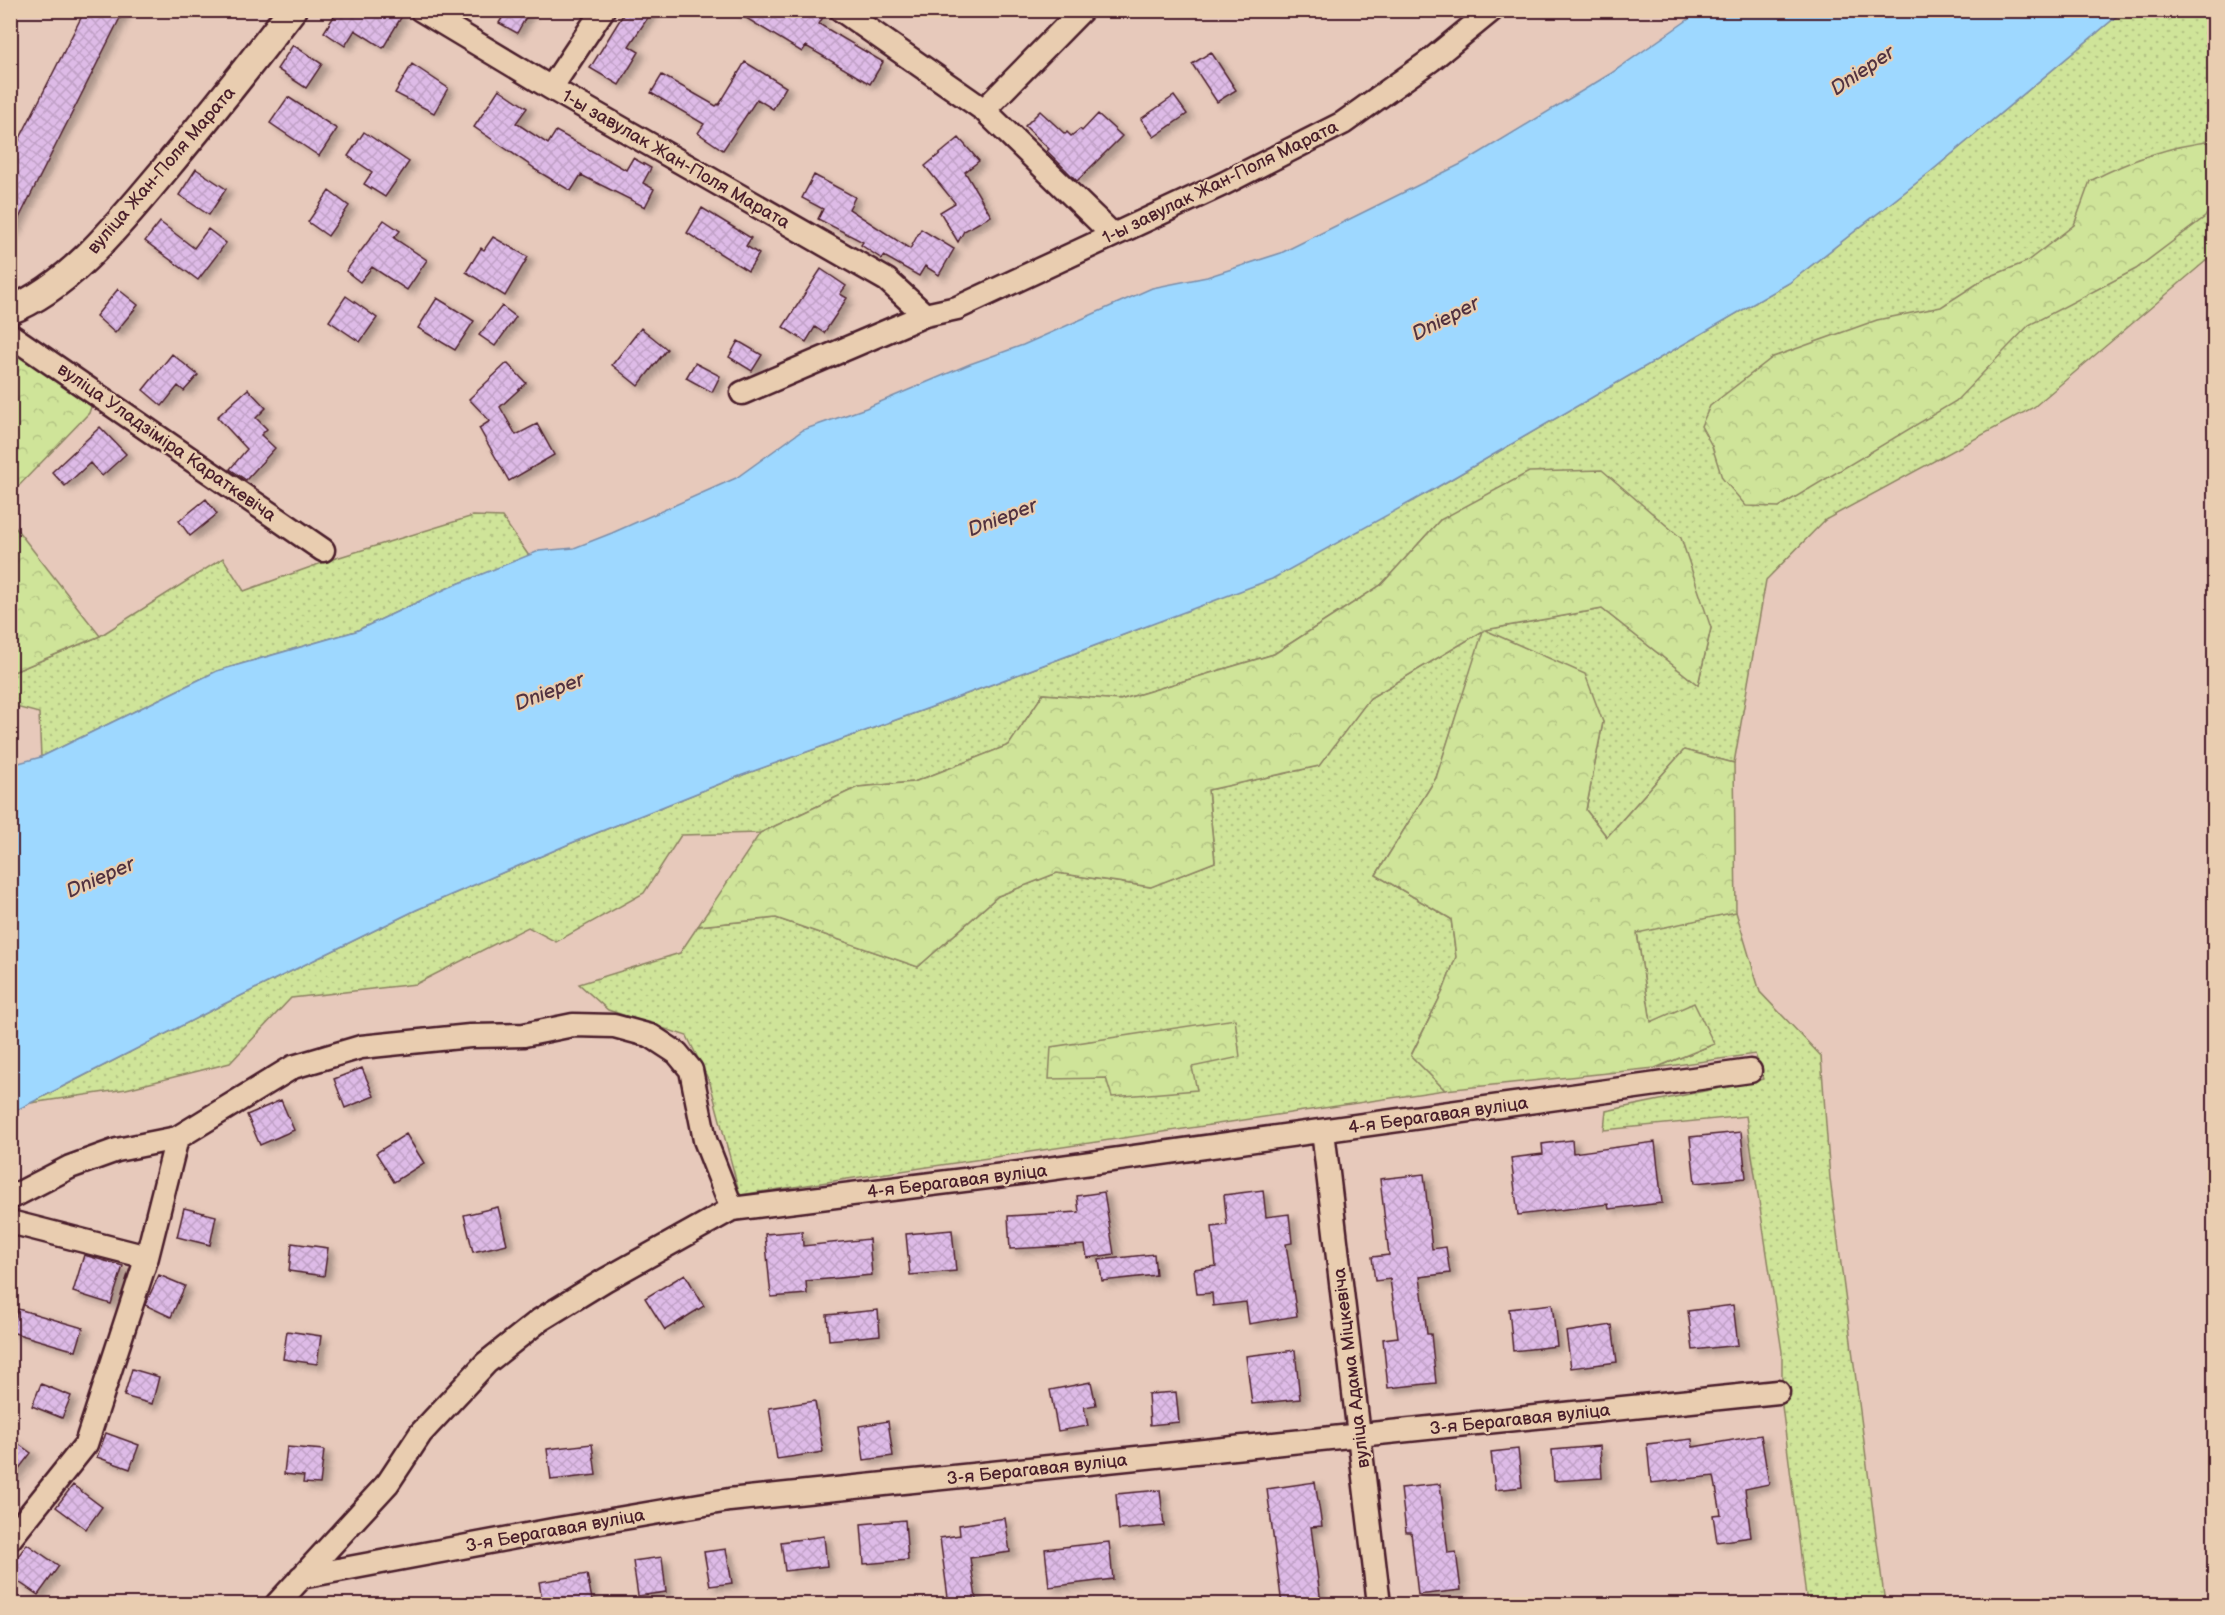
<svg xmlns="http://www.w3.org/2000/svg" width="2225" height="1615" viewBox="0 0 2225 1615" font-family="'Balsamiq Sans',sans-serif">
	<defs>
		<pattern id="grass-dots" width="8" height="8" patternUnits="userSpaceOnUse" patternTransform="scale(1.5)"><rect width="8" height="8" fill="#cfe499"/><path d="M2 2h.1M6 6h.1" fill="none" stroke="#b3c384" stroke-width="1.8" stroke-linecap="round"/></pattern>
		<pattern id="forest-crowns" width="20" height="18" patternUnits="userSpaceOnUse" patternTransform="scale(1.5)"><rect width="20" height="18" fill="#cfe499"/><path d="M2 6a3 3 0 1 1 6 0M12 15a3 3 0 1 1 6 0" fill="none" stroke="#b3c384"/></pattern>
		<pattern id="building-cross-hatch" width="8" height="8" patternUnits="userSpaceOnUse" patternTransform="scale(1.5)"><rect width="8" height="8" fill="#debbe7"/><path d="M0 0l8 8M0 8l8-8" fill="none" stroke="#c0a0c6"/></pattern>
		<filter id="shadow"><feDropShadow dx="6" dy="4" stdDeviation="3" flood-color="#0004"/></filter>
	</defs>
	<rect width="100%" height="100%" fill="#e7c9bb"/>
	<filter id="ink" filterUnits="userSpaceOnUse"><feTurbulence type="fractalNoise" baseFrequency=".0167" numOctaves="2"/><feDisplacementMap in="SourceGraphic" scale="12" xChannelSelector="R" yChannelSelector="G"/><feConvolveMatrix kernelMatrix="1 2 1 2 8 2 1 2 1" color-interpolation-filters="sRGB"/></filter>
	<g filter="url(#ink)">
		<path fill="url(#grass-dots)" stroke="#8c8262" stroke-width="1.5" d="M2123,11H2214V254L2034,407L1825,520L1766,580L1734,763L1684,750L1607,837L1586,810L1603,722L1484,631L1436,778L1376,875L1451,919L1456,957L1443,991L1411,1055L1445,1090L740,1195L710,1083L687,1036L608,1010L579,984L680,953L698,926L776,918L918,967L998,896L1057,873L1150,887L1215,862L1208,790L1318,766L1370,698L1484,630L1602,609L1698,685L1711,628L1440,520L1381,585L1274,654L1120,700L1043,694L1009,745L914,782L858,787L760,833L681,835L644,893L556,942L528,927L416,984L291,998L230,1063L126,1089L31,1103L218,1007L416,910L569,844L737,777L929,708L1144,627L1427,493L1789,283L1929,173Z
			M473,516L502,517L529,556L450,587L356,631L217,671L41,757L39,713L16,707L11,709V673L100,636L223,558L244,591L333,559Z
			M1736,912L1760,992L1821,1056L1830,1179L1885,1604H1807L1782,1406V1352L1746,1116L1604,1130L1606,1111L1764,1079L1755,1054L1655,1068L1714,1044L1651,1023L1637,932Z"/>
		<path fill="url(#forest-crowns)" stroke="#8c8262" stroke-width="1.5" d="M2214,141V200L2205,217L2136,269L2029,325L1956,401L1779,507L1746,506L1722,478L1712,446L1701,426L1710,406L1773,357L1877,320L1941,307L1986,278L2026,262L2074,225L2090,181C2131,160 2168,146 2214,141Z
			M11,349L92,404L89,413L11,494Z
			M1602,470L1681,538L1711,628L1698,685L1602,609L1485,630L1585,674L1603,722L1586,810L1607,837L1684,750L1734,763L1736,912L1637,933L1651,1022L1694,1003L1714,1044L1655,1068L1445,1090L1411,1056L1443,991L1456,957L1451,919L1376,875L1436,778L1483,631L1370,698L1319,766L1208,790L1215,862L1151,887L1057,873L998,896L918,967L776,918L698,926L760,833L858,787L914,782L1009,745L1043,694L1120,700L1274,654L1381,585L1440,520L1529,472Z
			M11,522L100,636L11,673H10Z
			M1235,1019L1240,1057L1192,1067L1197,1090L1112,1097L1106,1078L1049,1079L1051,1047Z"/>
		<path fill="#9ed8ff" stroke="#7c8eaa" stroke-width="1.5" d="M1697,10L2123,11L1929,173L1789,283L1427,493L1272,579L929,708L737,777L569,844L416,910L218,1007L11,1113V765L41,757L217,671L356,631L450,587L539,551L574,548L612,533L736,478L803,430L866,408L970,364L1023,345L1152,288L1207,277L1281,253L1463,163L1610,74L1689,19Z"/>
		<path fill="url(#building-cross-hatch)" stroke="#4a1f2b" stroke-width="1.5" filter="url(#shadow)" d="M85,10H124L10,236V158Z
			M338,10H393L402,16L383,48L355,30L345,46L324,32Z
			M507,10H530L517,33L499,23Z
			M626,10H653L629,46L639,52L619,85L590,68Z
			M733,10H812L823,17L819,24L883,62L870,84L806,46L802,52Z
			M293,45L322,64L306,88L277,69Z
			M1211,52L1236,90L1217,102L1192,64Z
			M745,62L786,87L773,109L757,99L723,150L698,133L704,124L651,93L662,75L716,106L718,104L719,105Z
			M412,64L448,88L434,113L395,93Z
			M499,89L527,108L516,123L548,144L556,131L626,170L633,158L651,168L643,183L654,189L645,207L581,175L571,191L534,169V168L474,127Z
			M1174,96L1187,114L1154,137L1141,119Z
			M288,97L337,129L319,156L270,123Z
			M1040,111L1065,134L1067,132L1071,136L1080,129L1082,131L1098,114L1122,136L1077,181L1047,151L1049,149L1025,126Z
			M364,132L409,162L385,197L364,184L372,172L348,156Z
			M959,138L979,161L965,172L991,216L964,231L958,242L940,212L955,203L925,166Z
			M196,169L226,189L209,215L179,195Z
			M814,175L855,197L849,209L910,249L921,229L954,249L939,275L925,266L919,276L884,256L882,259L861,245L863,242L818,219L823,209L802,198Z
			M329,191L349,206L328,236L308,222Z
			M702,208L751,238L746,246L759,254L748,271L687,233Z
			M384,220L400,231L394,238L427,260L407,290L372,267L360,282L346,271Z
			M160,222L194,248L208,229L226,243L198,280L145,241Z
			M493,237L528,257L505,296L466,272L481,248L484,250Z
			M821,269L846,286L840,294L847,298L824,333L815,327L806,342L783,327Z
			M118,289L138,305L115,333L96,316Z
			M346,296L377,318L360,342L329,321Z
			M437,298L474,321L455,350L418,328Z
			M502,306L516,317L495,346L479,335Z
			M641,328L667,349L638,386L612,365Z
			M738,341L762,355L752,371L729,357Z
			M172,354L198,375L184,391L178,386L162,406L143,390Z
			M507,363L526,383L500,407L516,435L537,424L554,455L509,481L479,428L490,421L469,399Z
			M695,363L720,376L712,392L686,378Z
			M248,389L266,408L256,418L267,429L261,435L275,448L246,480L230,469L247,449L217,417Z
			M100,427L126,454L102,476L90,463L65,486L52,472Z
			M206,499L217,514L190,536L179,521Z
			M362,1068L374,1096L345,1108L334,1079Z
			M281,1100L294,1130L260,1145L247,1115Z
			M1741,1132L1746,1178L1695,1183L1690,1137Z
			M406,1134L424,1163L394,1182L376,1153Z
			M1572,1140L1573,1153L1655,1142L1662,1203L1609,1209L1608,1204L1518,1215L1511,1158L1543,1154L1542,1144Z
			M1424,1174L1432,1249L1446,1247L1450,1273L1420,1277L1427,1334H1431L1436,1383L1388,1388L1383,1339L1398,1337L1390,1279L1375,1281L1372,1257L1389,1255L1380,1179Z
			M1263,1190L1266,1217L1289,1214L1292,1243L1286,1244L1297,1316L1249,1324L1246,1302L1213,1306L1212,1293L1197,1294L1194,1269L1216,1266L1212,1227L1227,1225L1224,1195Z
			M1104,1192L1114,1254L1087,1258L1085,1245L1010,1249L1008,1216L1079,1212L1077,1196Z
			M498,1207L507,1244L473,1252L464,1215Z
			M184,1208L216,1216L210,1245L177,1237Z
			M952,1230L956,1271L910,1275L906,1234Z
			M802,1231L803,1246L869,1239L872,1275L806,1281L807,1294L771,1297L765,1234Z
			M292,1243L328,1248L324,1276L289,1271Z
			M1154,1254L1156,1275L1102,1281L1099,1260Z
			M84,1255L123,1266L111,1304L73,1292Z
			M685,1274L704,1306L665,1330L645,1298Z
			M159,1275L185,1286L171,1317L145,1305Z
			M1552,1304L1557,1346L1513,1351L1509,1309Z
			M1733,1305L1738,1345L1693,1350L1688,1311Z
			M18,1309L83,1328L76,1351L11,1332Z
			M878,1310L880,1335L829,1340L827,1315Z
			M1612,1325L1617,1362L1571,1368L1566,1332Z
			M287,1331L321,1336L317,1364L283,1359Z
			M1295,1350L1300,1399L1252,1404L1246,1356Z
			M132,1369L159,1377L152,1404L124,1396Z
			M1091,1382L1096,1405L1084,1407L1088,1426L1058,1431L1050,1390Z
			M41,1384L71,1396L62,1418L32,1406Z
			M1176,1392L1179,1422L1150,1425L1148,1394Z
			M815,1401L823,1452L777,1459L769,1408Z
			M888,1421L893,1456L864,1460L859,1426Z
			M106,1433L139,1445L130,1469L97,1457Z
			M1761,1435L1769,1484L1745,1489L1751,1537L1717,1542L1713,1515L1721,1514L1714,1476L1651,1483L1647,1444L1692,1439L1693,1447Z
			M10,1438L31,1453L10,1480Z
			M592,1444L596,1475L551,1480L547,1449Z
			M1600,1446L1602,1478L1554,1481L1552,1450Z
			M287,1447L324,1450L320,1484L303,1483L304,1476L284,1474Z
			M1518,1449L1522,1487L1495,1490L1491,1452Z
			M1315,1482L1322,1526L1311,1527L1321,1603L1282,1605L1267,1489Z
			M1440,1484L1448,1553L1456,1552L1461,1590L1418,1595L1411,1532H1406L1401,1488Z
			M73,1485L102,1507L86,1529L56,1507Z
			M1160,1490L1164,1526L1119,1530L1116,1494Z
			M1005,1518L1010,1552L970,1558L977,1605H949L940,1538L960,1535L959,1525Z
			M905,1520L908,1560L864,1564L861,1524Z
			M824,1536L827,1566L785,1571L781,1542Z
			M1109,1542L1113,1579L1049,1587L1045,1549Z
			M27,1544L59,1566L38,1595L10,1576V1567Z
			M726,1549L732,1583L710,1586L704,1552Z
			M662,1557L666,1592L638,1596L633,1561Z
			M587,1574L593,1605H543L539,1582Z"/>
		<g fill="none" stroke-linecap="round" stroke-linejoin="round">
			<defs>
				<path id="minor" d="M421,10L551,88L887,280L925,315
					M841,10L984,110L1113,235
					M551,88L603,10
					M984,110L1082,10
					M10,335L323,550
					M742,393L925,315L957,308L1223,184L1343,123L1431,60L1492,10
					M1323,1131L1379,1604
					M10,1198L70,1167L117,1150L177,1138
					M10,1222L147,1257
					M10,1539L86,1444L147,1257L177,1138L293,1067L361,1047L470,1036L524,1035L573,1025L614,1026L651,1036L677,1053L691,1070L705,1140L732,1209
					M301,1577L553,1530L729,1500L1778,1392
					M277,1604L388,1483L421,1433L486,1363L540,1320L605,1280L732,1209L1012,1174L1750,1071"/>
				<path id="tertiary" d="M10,310C70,287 121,221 161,174C206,120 249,66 292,10"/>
			</defs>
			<use href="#minor" stroke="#4a1f2b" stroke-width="27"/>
			<use href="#tertiary" stroke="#4a1f2b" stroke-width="32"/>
			<use href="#minor" stroke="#e9cdb0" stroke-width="22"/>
			<use href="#tertiary" stroke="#e9cdb0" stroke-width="27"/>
		</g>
	</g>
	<g text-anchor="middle" stroke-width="4.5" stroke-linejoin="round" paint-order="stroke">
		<g font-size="18" fill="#4a1f2b" stroke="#e9cdb0">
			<text transform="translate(676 159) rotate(30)" y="6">1-ы завулак Жан-Поля Марата</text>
			<text transform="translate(161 170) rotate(-49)" y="6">вуліца Жан-Поля Марата</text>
			<text transform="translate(1220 182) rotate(-26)" y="6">1-ы завулак Жан-Поля Марата</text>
			<text transform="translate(167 442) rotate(35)" y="6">вуліца Уладзіміра Караткевіча</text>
			<text transform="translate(1438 1115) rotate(-8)" y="6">4-я Берагавая вуліца</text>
			<text transform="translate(957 1181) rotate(-7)" y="6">4-я Берагавая вуліца</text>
			<text transform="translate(1351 1368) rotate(-97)" y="6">вуліца Адама Міцкевіча</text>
			<text transform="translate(1520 1419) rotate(-6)" y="6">3-я Берагавая вуліца</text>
			<text transform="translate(1037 1469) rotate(-6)" y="6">3-я Берагавая вуліца</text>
			<text transform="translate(555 1530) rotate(-10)" y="6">3-я Берагавая вуліца</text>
		</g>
		<g font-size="20" font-style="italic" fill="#523240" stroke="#e9cdb0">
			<text transform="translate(1862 70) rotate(-34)" y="7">Dnieper</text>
			<text transform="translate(1445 318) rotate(-27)" y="7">Dnieper</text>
			<text transform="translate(1002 517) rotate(-21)" y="7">Dnieper</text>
			<text transform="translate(549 691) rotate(-21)" y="7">Dnieper</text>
			<text transform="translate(100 877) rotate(-24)" y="7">Dnieper</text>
		</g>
	</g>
	<rect width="2225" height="1615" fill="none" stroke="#e9cdb0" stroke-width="36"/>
	<rect x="18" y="18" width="2189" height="1579" fill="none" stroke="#4a1f2b" stroke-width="2" filter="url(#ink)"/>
</svg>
